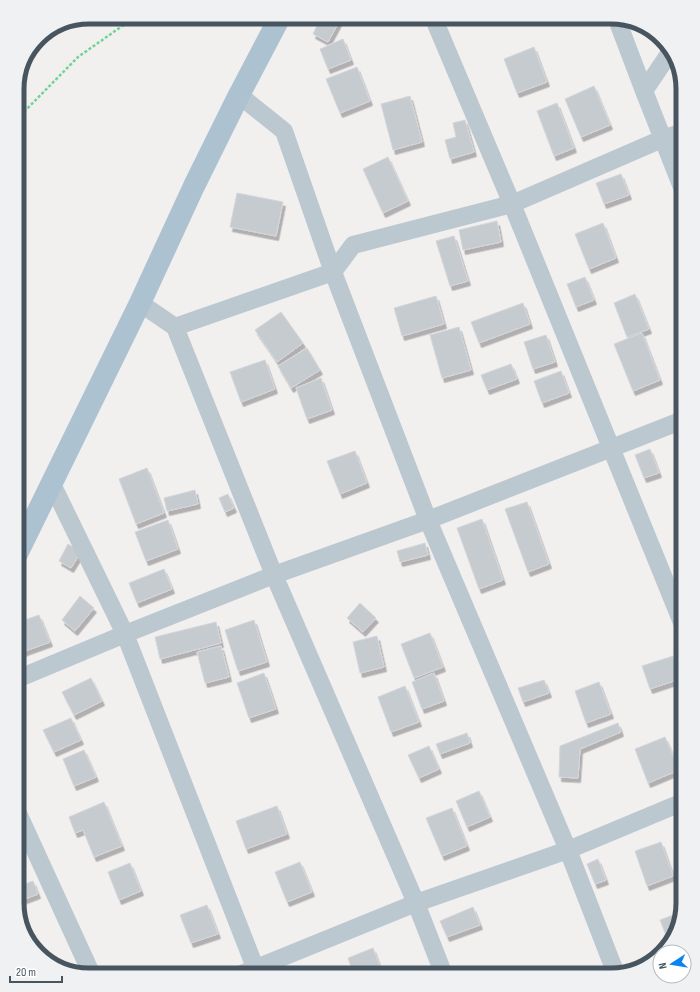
<svg xmlns="http://www.w3.org/2000/svg" width="700" height="992" viewBox="0 0 700 992" font-family="'Sofia Sans Condensed',sans-serif">
	<defs>
		<filter id="shadow"><feDropShadow dx="2.5" dy="4.5" stdDeviation="0" flood-color="#0004"/></filter>
	</defs>
	<rect width="100%" height="100%" fill="#f2efef"/>
	<path fill="#c6cbd0" stroke="#d3d6db" filter="url(#shadow)" d="M321,17H338L341,18L328,42L313,34Z
		M343,39L351,60L328,69L320,49Z
		M534,47L547,82L517,93L504,59Z
		M357,67L370,101L340,113L326,79Z
		M594,86L610,125L581,137L565,99Z
		M410,96L422,142L393,150L381,104Z
		M557,103L574,148L554,156L537,111Z
		M465,120L474,152L450,159L445,140L456,137L453,123Z
		M388,157L408,201L383,213L363,169Z
		M621,174L629,195L604,204L596,183Z
		M237,193L283,202L276,236L230,227Z
		M497,221L501,242L463,250L459,230Z
		M603,223L616,258L589,269L575,234Z
		M454,236L468,281L450,286L436,241Z
		M585,277L594,300L576,307L567,284Z
		M635,294L649,329L627,337L614,303Z
		M436,296L444,324L402,336L394,308Z
		M523,303L530,324L479,343L471,322Z
		M281,312L303,343L277,362L255,330Z
		M459,327L471,370L442,378L430,335Z
		M642,333L660,380L633,391L614,344Z
		M546,335L555,362L533,369L524,342Z
		M307,348L320,370L291,388L278,366Z
		M265,360L275,389L241,402L230,372Z
		M511,364L517,379L487,390L481,375Z
		M561,371L569,393L542,403L534,381Z
		M321,378L332,410L307,419L296,388Z
		M650,449L659,473L644,478L635,455Z
		M355,451L367,483L340,494L327,461Z
		M147,468L164,513L136,524L119,479Z
		M195,490L198,504L167,511L164,498Z
		M228,494L234,508L225,512L219,498Z
		M527,502L549,564L528,572L505,509Z
		M482,519L503,580L479,589L457,528Z
		M168,520L178,549L146,561L135,532Z
		M425,543L428,555L400,562L397,551Z
		M68,544L81,552L71,568L59,561Z
		M164,569L172,589L137,603L129,583Z
		M80,596L94,608L75,631L62,620Z
		M360,603L376,618L363,632L347,618Z
		M39,615L50,642L17,654V626L19,622Z
		M254,620L267,662L238,671L225,630Z
		M216,622L221,643L160,659L155,637Z
		M430,633L443,667L414,678L401,644Z
		M377,636L384,667L360,673L353,642Z
		M221,646L229,677L205,683L197,652Z
		M673,656L680,679L650,689L642,666Z
		M264,673L276,709L249,718L237,683Z
		M434,673L444,701L422,709L412,682Z
		M91,678L102,701L74,715L62,692Z
		M544,680L549,693L523,702L518,688Z
		M599,682L611,714L586,723L575,691Z
		M405,686L419,722L391,732L378,697Z
		M71,718L81,740L54,752L43,730Z
		M618,723L621,732L580,749L578,778L559,777L560,746Z
		M467,733L470,743L440,754L436,744Z
		M665,737L679,770L648,783L635,749Z
		M429,746L439,769L419,778L408,755Z
		M84,750L96,777L74,786L63,759Z
		M479,791L490,817L467,827L456,801Z
		M104,802L122,846L94,857L83,830L75,833L69,817Z
		M277,806L287,834L246,849L236,821Z
		M452,808L467,846L442,856L426,818Z
		M661,842L673,876L647,886L635,851Z
		M598,859L606,880L595,884L587,864Z
		M300,862L312,892L287,902L275,872Z
		M130,863L141,891L119,900L108,872Z
		M33,881L38,894L17,902V887Z
		M207,905L218,934L191,943L180,915Z
		M473,907L480,925L447,937L440,921Z
		M681,912L673,939L669,943L660,920Z
		M373,948L383,975H354L348,958Z"/>
	<g fill="none" stroke-linecap="round" stroke-linejoin="round">
		<path stroke="#6fd499" stroke-width="2.5" stroke-dasharray="3 2" stroke-linecap="butt" d="M17,119L78,57L135,17"/>
		<path stroke="#bcc8d0" stroke-width="18" d="M433,17L512,204L683,625
			M616,17L644,91L683,190
			M644,91L671,51
			M239,95L284,131L333,272L428,520L568,850L616,974
			M140,303L175,327L274,575L416,903L444,975
			M175,327L333,272L353,245L512,204L662,139L683,132
			M52,484L125,634L258,975
			M17,679L125,634L274,575L428,520L683,420
			M17,811L92,975
			M239,975L416,903L568,850L683,802"/>
		<path stroke="#adc2d0" stroke-width="22" d="M17,554L140,303L194,186L239,95L280,17"/>
	</g>
	<path d="M0 0H700V992H0ZM89 24H611A65 65 0 0 1 676 89V903A65 65 0 0 1 611 968H89A65 65 0 0 1 24 903V89A65 65 0 0 1 89 24Z" fill="#f0f1f2" fill-rule="evenodd"/>
	<path fill="none" stroke="#46555f" stroke-width="5" d="M89 24H611A65 65 0 0 1 676 89V903A65 65 0 0 1 611 968H89A65 65 0 0 1 24 903V89A65 65 0 0 1 89 24Z"/>
	<g transform="translate(672 964) rotate(258)"><circle r="19" fill="#ffffff" stroke="#b5bbbf"/>
	<path d="M0-3L7 15L0 10L-7 15Z" fill="#0984f2"/>
	<text y="-6" font-size="11" font-weight="bold" text-anchor="middle" fill="#46555f">N</text>
	</g>
	<path d="M10 976v6h52v-6" fill="none" stroke="#46555f" stroke-width="2"/>
	<text x="16" y="976" font-size="12" fill="#46555f" stroke="#ffffff" stroke-width="3" paint-order="stroke">20 m</text>
</svg>
